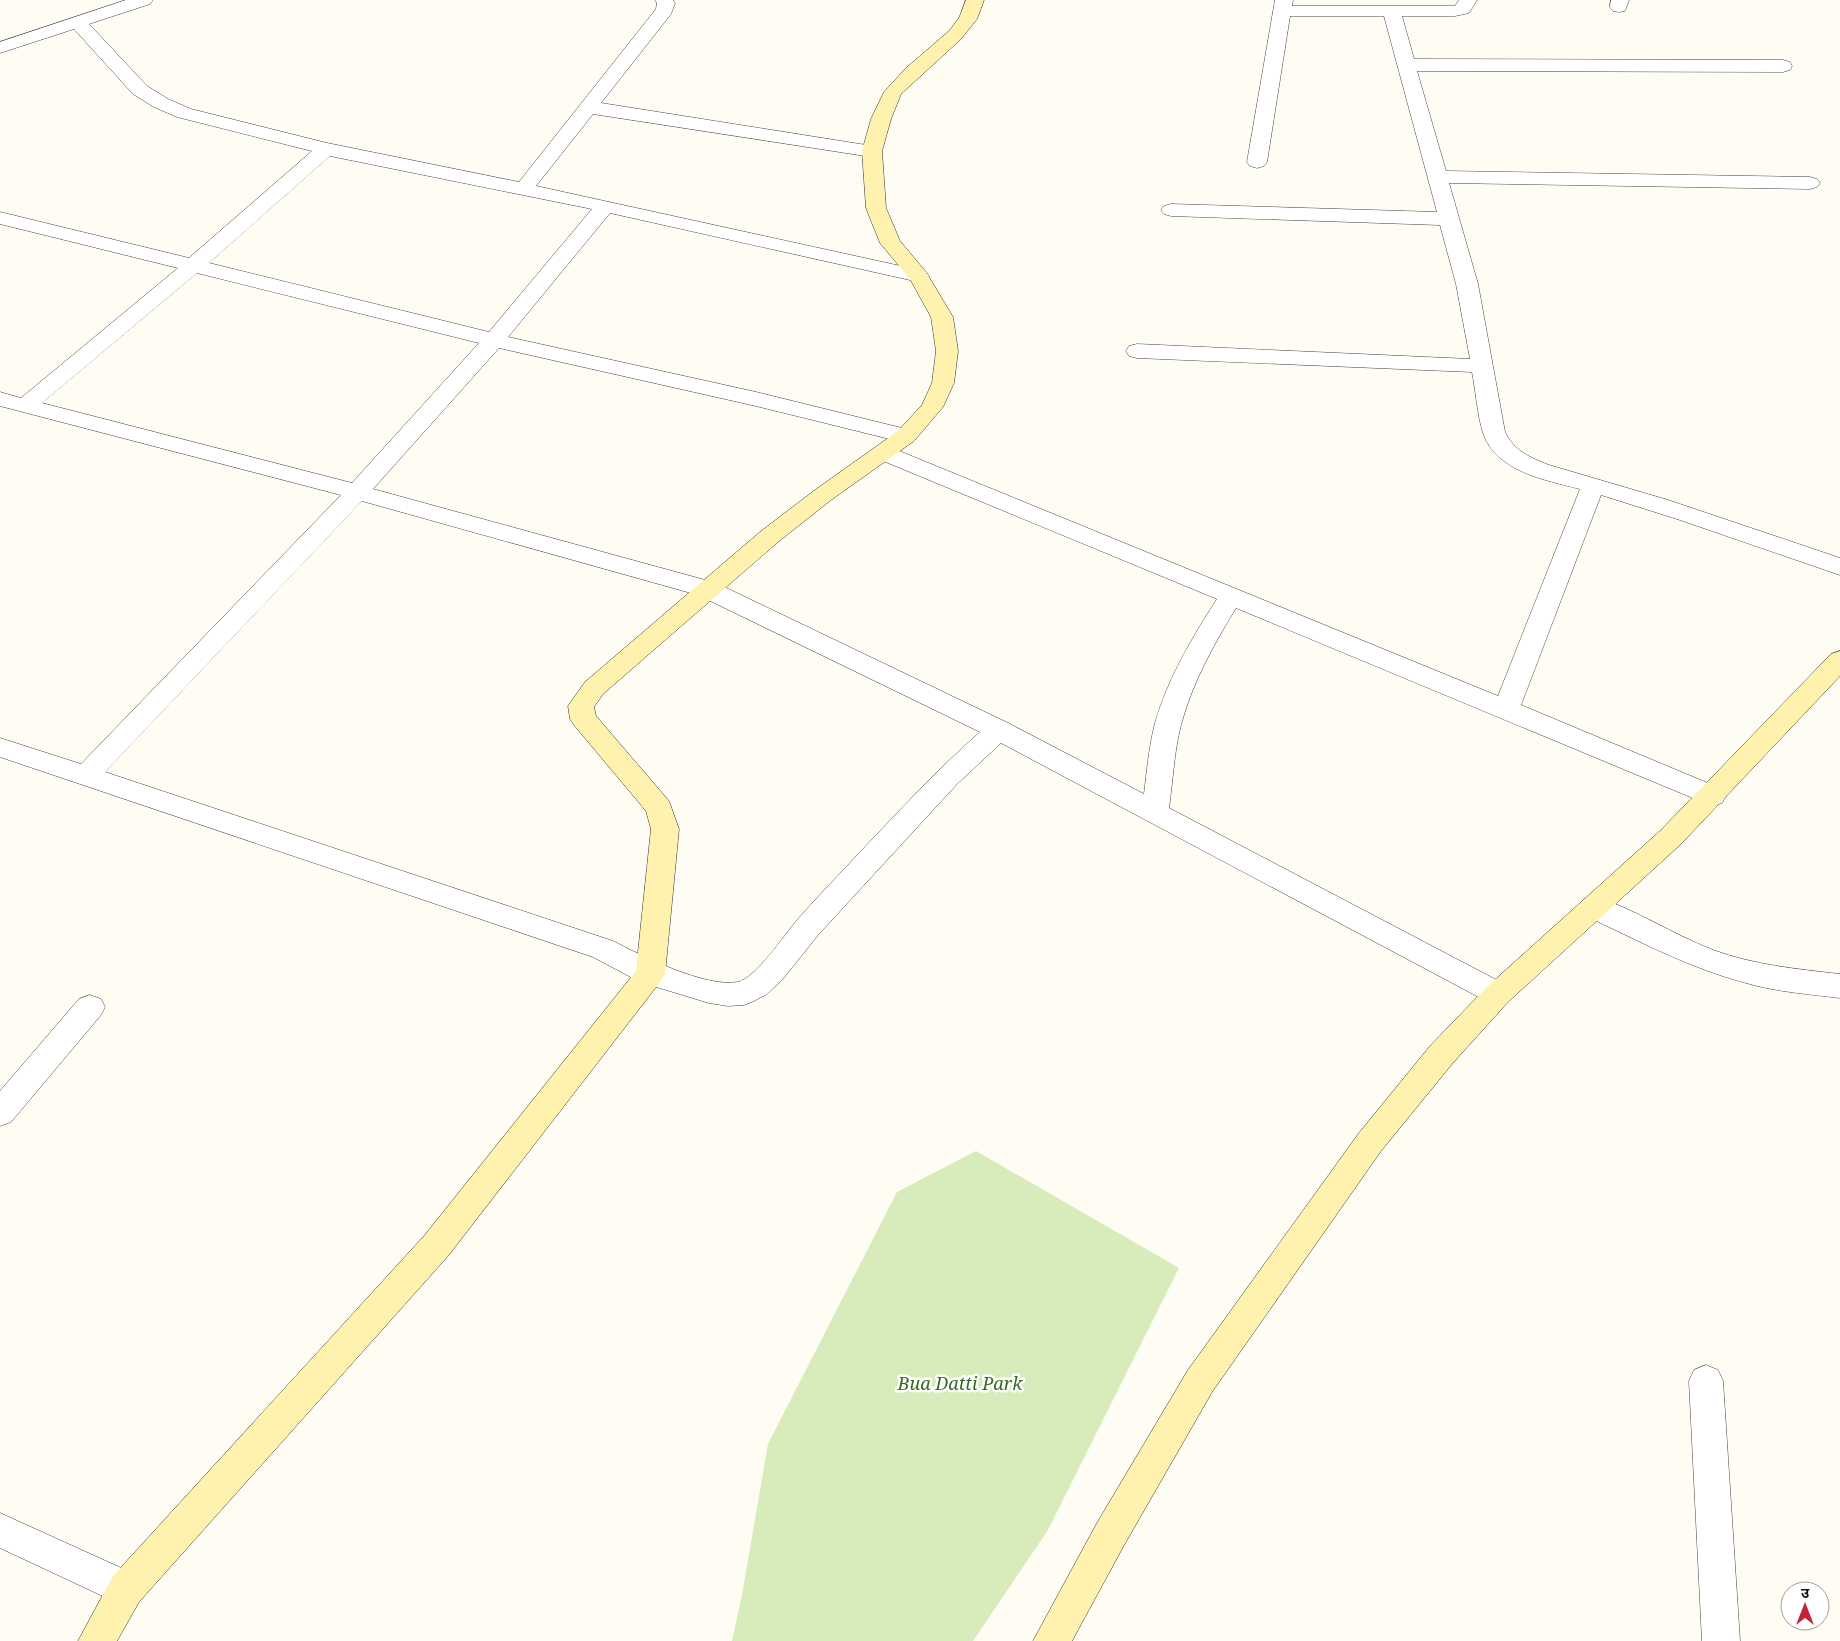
<svg xmlns="http://www.w3.org/2000/svg" width="1840" height="1641" viewBox="0 0 1840 1641" font-family="'Noto Serif','Noto Sans Devanagari',serif">
	<rect width="100%" height="100%" fill="#fffcf3"/>
	<path fill="#d7ebbb" d="M976,1151L1179,1268L1048,1530L973,1641H732L742,1595L768,1444L897,1192Z"/>
	<g fill="none" stroke-linecap="round" stroke-linejoin="round">
		<defs>
			<path id="street" d="M126,0H153L150,4L89,24L147,86L168,99L191,109L327,143L519,182L656,9L657,3L655,0H673L675,3L671,14L601,103L879,147L882,151L879,155L872,157L593,114L536,186L919,270L926,272L929,276L926,280L919,282L610,213L508,337L756,392L914,431L917,436L914,441L906,443L756,406L499,348L373,489L716,583L1008,723L1144,794C1147,770 1149,746 1155,723C1168,678 1192,638 1217,599L876,458L872,453L876,448L884,446L892,448L1498,696L1580,489C1546,480 1496,472 1483,433C1477,414 1476,392 1472,372L1137,358L1129,356L1126,351L1129,346L1137,344L1470,359L1456,284L1440,225L1171,216L1164,214L1161,210L1164,206L1171,204L1437,212L1384,16H1290L1267,162L1264,166L1257,168L1250,166L1247,162L1275,0H1293L1292,6H1455L1459,0H1477L1469,13L1455,16H1402L1414,59L1783,60L1790,62L1792,66L1790,70L1783,72L1417,71L1446,171L1810,177L1817,179L1820,183L1817,187L1810,189L1449,183L1478,284L1505,432C1514,451 1531,458 1549,465L1668,500L1840,558V575L1677,519L1601,495L1521,705L1722,789L1726,796L1722,803L1712,806L1236,608C1214,644 1192,683 1181,725C1174,752 1173,780 1169,808L1508,986L1513,994L1508,1002L1498,1006L1488,1002L1001,743L957,784L818,935L782,980L767,994L754,1001L744,1005L728,1006L709,1003L640,982L593,957L0,757V738L81,764L341,495L0,406V392L21,398L178,268L0,224V212L189,258L312,151L177,117L154,107L133,94L74,29L0,53V42ZM330,156L592,209L489,332L209,263ZM197,273L479,343L352,483L42,403ZM362,501L698,595L980,732C938,769 901,809 862,850C841,873 818,896 798,919C785,934 756,978 738,982C705,988 642,956 613,941L105,772Z
				M1611,0H1629L1625,11L1619,12L1613,11L1610,7Z
				M1594,896C1635,909 1672,934 1713,950C1754,965 1796,969 1840,974V998C1808,994 1777,992 1746,983C1689,968 1637,940 1584,915L1580,907L1584,899Z
				M90,995L101,999L105,1007L101,1015L11,1122L0,1126V1091L79,999Z
				M1706,1365L1718,1370L1723,1381L1740,1641H1702L1689,1381L1694,1370Z
				M0,1513L139,1576L144,1589L139,1602L126,1607L0,1548Z"/>
			<path id="secondary" d="M966,0H984L977,19L961,39L901,94L891,119L882,151L886,208L900,241L926,272L953,317L958,351L954,383L943,407L914,441L831,500L778,542L603,694L594,707L596,716L669,801L679,829L665,974L660,982L448,1256L139,1602L117,1641H78L113,1576L424,1236L636,971L651,829L646,811L574,725L570,719L568,706L585,682L760,532L815,490L898,431L922,405L932,383L936,351L931,317L910,279L880,243L866,208L862,151L871,119L884,92L906,68L949,31L959,18Z
				M1840,651V676L1681,844L1508,1002L1452,1064L1381,1151L1212,1392L1123,1547L1072,1641H1033L1097,1523L1188,1370L1359,1133L1430,1046L1488,986L1661,830L1831,654Z"/>
		</defs>
		<use href="#street" stroke="#434343" stroke-width="1"/>
		<use href="#secondary" stroke="#323232" stroke-width="1"/>
		<use href="#street" fill="#fff" fill-rule="evenodd"/>
		<use href="#secondary" fill="#fff1ae" fill-rule="evenodd"/>
	</g>
	<g text-anchor="middle" stroke-width="5" stroke-linejoin="round" paint-order="stroke">
		<g font-size="18" font-style="italic" fill="#336a1e" stroke="#fff">
			<text x="960" y="1390">Bua Datti Park</text>
		</g>
	</g>
	<g transform="translate(1805 1606)"><circle r="24" fill="#ffffff" stroke="#9f9f9f"/>
	<path d="M0-4L9 19L0 12L-9 19Z" fill="#c32436"/>
	<text y="-8" font-size="14" font-weight="bold" text-anchor="middle" fill="#101010">उ</text>
	</g>
</svg>
